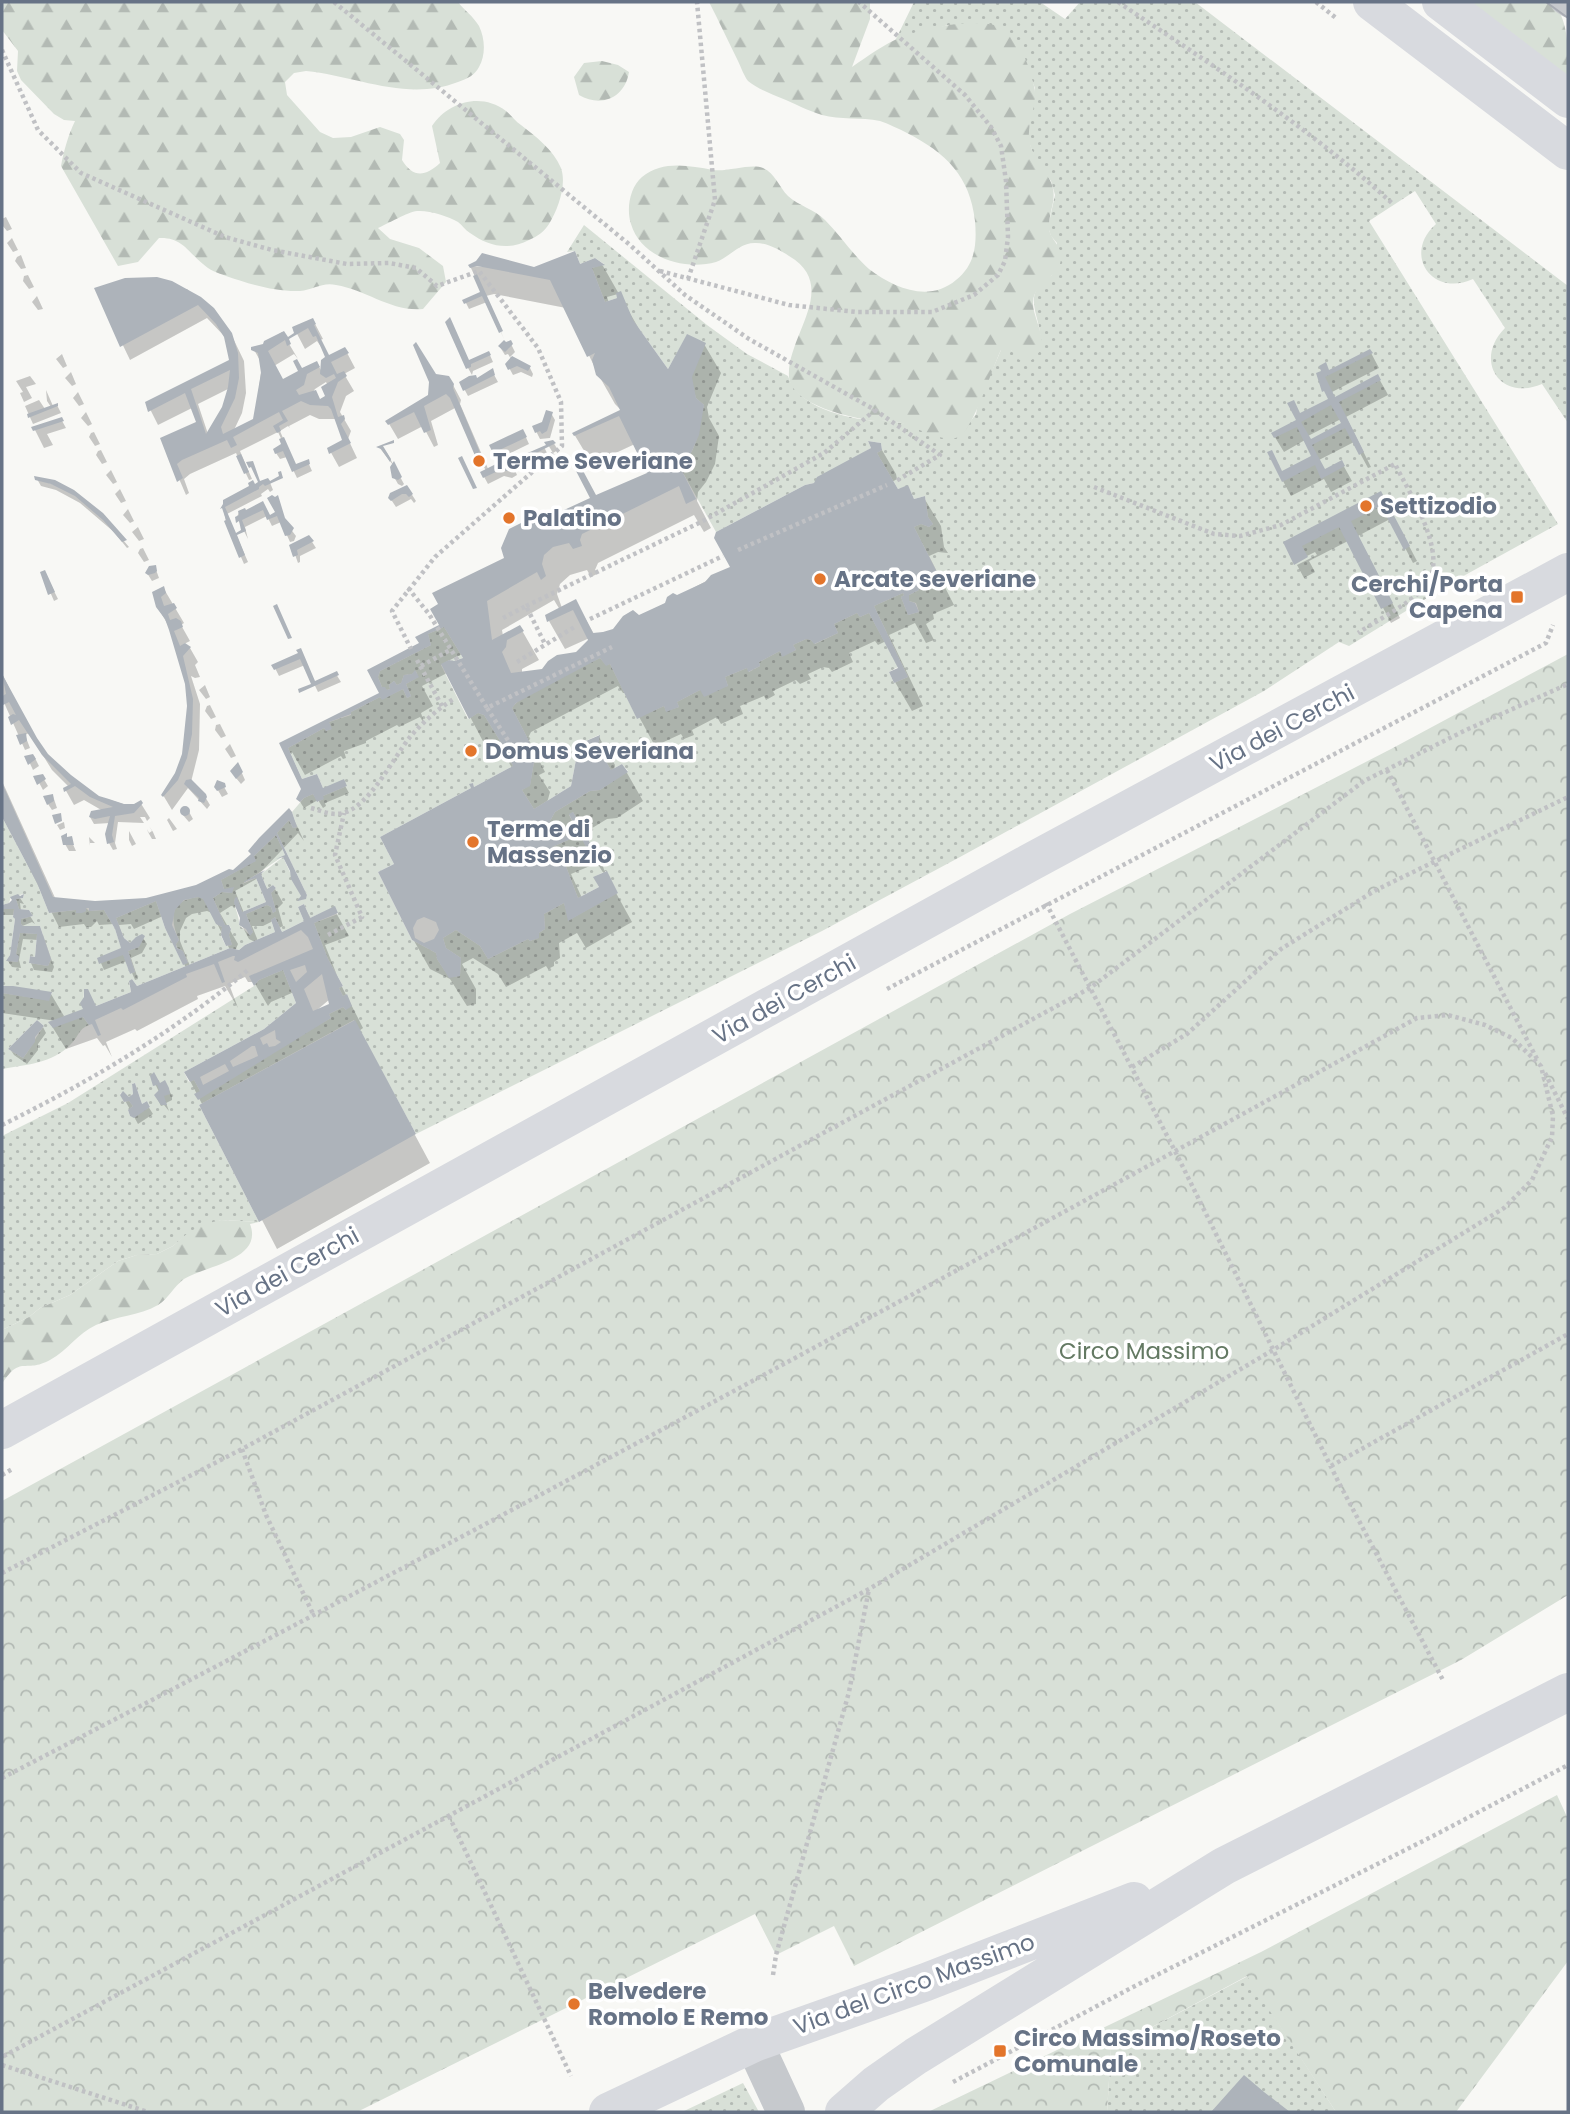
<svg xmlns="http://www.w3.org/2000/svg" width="1570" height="2114" viewBox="0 0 1570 2114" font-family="Poppins,sans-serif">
	<defs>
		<pattern id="grass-dots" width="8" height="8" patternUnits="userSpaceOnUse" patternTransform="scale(1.75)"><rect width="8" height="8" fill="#d8e0d7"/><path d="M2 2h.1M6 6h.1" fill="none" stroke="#b3bab4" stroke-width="1.8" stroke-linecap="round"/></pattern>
		<pattern id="forest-firs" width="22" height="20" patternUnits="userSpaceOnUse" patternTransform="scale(1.75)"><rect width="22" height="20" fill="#d8e0d7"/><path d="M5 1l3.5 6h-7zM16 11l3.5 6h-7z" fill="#b3bab4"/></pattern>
		<pattern id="park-crowns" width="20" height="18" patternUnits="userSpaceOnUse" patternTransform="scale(1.75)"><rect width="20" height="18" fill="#d8e0d7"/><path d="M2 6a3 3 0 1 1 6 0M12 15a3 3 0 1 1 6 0" fill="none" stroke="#b3bab4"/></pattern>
	</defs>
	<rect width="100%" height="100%" fill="#f8f8f5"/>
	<path fill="url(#grass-dots)" fill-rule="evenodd" d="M914,2H1040L1065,19L1080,2H1195L1568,286V423L1542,384C1500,402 1473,360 1505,328L1473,279C1432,298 1402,254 1436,224L1415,191L1369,221L1558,524L1458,579L1349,646L1339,642L1264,691L960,857L822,931L416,1134L354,1020L199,1105L259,1222L221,1220L189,1233L173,1246L157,1254L137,1255L118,1261L70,1295L40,1308L29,1317L2,1330V1136L68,1103L254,986L259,980L283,970L296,1003L264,1029L184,1072L189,1082L194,1080L200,1091L331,1018L329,1014L343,1007L346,1010L347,994L343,996L339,988L343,986L328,959L314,923L338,914L335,907L310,918L304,904L298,907L304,921L282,932L275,917L271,920L275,932L245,945L239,950L230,948L137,986L132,979L129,982L131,992L96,1006L84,989L83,1017L89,1025C78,1029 78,1038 70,1045C53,1063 25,1065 2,1069V993L48,1000L52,993L2,986V909H14L13,916L15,919L10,955L7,961L18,962L16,954L20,933L37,934L35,957L30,956L29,963L48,966L51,959L40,926H23L21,924V919L33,916L29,910L19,909L16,899L23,898L24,894L11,897L9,903L2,905V817L37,883L49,913L76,910V913L86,911V908L89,911L104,910L115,929L130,974L135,972L128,951L139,947L135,941L130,943L124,938L116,918L156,901L165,928L183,964L188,962L183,951L177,948L176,944L179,940C172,925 168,904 189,899C191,898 197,897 200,897C211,901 211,922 222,927L221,936L226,946L232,945L229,935L231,928L229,925H225L213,898L222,892L231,893L224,889L221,880L255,861L254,856L276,835L285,855L242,884L256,878L266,902L242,912L237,898H235C233,908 240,915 239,925L250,935L253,932L246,914L267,905L271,907L273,913L276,911L271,893L276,888L273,885L267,889L261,874L283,857L301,896L306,898L307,895L277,833L289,820L293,828L297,827L292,812L304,798L313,794L318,802L323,799V796L347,786L323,788L317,774L302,779L288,748L324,728L326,731L331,729L329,722L351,715V712L380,697L382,699L403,689L407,698L411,696L406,684L418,677L416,671L412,674L404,675L401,683L397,685L394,681L389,685L390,689L387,690L382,687L378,677L380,671L431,645L428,634L444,627L463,658L454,661L449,660L441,665L468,719L478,713L484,715L505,749L501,752L503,754L506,752L513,766L474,787L473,783L470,784L471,788L380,837L394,864L378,872L412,940L436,953L437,959L449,977L460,976L461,958L446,948L443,938L456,930L480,946L488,959L528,939L530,941L538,938L539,933L545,929L544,914L564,903L569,920L617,893L606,871L594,877L599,887L578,898L562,856L552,851V847L580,835L586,846L583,830L573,812L569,815L577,830L558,839L553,837L550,821L555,812L590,791L600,790L628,771L622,764L611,770L598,748L599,735L579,744L571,786L534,809L522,790L530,785L534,762L523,747L530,743L512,708C522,692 580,668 600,658L606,665L610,664L637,718L664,706L666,711L679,707L677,702L700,690L728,686L725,677L747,668L749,672L760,666L759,662L780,651L782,656L796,650L793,645L806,639L811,640L815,644L838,633L834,624L857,613L860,617L869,613L898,667L889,672L894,683L908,677L874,606L903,593L904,595L901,597L908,615L919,612L916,603L909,601V595L919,590L918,586L939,576L914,527L921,524L929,527L933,524L928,517L925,496L914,499L908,486L898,489L877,453L882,450L881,443L868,441L871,448L814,483L805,485L716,532L682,471C682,461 687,459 692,451C700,436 699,421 704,405L696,398L692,385L687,335L668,369L617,298L605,302L592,268L604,264L595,258L580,264L575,251L567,252L584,225L707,325L747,354L788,376C797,407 845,418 875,421C882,421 889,420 896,422C918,426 939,432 960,435L976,414L978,403L1001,350H1011L1016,354L1040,346C1044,316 1017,296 1052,275L1057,243L1051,236L1048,227L1055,195L1051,181L1035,159L1029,142V128L1035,88L1017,44L989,24L948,25L895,41ZM37,1020L44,1026C36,1036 32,1047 23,1058L8,1049ZM135,1083L142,1104L147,1101L150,1107L133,1117L130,1116L128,1110L133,1106L129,1101L124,1102L120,1094L123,1092L129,1097L133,1094L132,1084Z
		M1248,1976L1336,2112H1107L1111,2049Z
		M743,2083L759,2112H682Z"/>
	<path fill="url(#forest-firs)" d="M2,2H458C464,10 473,16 479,26C485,38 486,55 479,67C475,75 467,79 458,82C407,102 357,76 306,71L294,73L285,82L287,95L320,132L333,138L351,137L380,127L400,134L404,140L402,160C413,178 425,177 440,163L432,126C448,102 481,92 506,111C511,115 515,121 521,125C536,137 553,149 561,168C567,185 558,209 549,224C544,232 538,236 529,240C508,251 488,246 470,233C465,230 462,225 458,222C448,216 429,210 417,211C408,212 387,224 378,228L390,239L419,248L443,266L446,282L423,309C391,312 367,290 336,285C322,282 313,290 300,291C276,292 249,284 226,276C218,273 209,270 203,264C187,251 182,237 159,238L138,262L118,266L61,166C64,150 68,136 75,121L64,120L54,114L21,80L17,71L18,51L2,30Z
		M709,2H870V19L852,67C868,56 884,44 902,37C925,28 990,13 1010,33C1022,45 1030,69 1034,86C1039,105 1025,124 1030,143C1033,160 1047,169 1052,185C1057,200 1049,211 1049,226C1048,237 1060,244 1061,255C1063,277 1034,280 1033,302C1032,321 1057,348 1026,363L1018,359L1011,350H1001C992,368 975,425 960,436C945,446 914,425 897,422C890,420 883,421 875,421C852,418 791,405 789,377C786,336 841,287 789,256C780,250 767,243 756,243C740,242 730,257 716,262C685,271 641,258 631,224C626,209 630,187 642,177C663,160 689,166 713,170C728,172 751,163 763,168C775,173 779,187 788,196C799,206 814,209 825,220C840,235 853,255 869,269C894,288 929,303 956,280C975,265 977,245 975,221C970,176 946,153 907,133C899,129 889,124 880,121C861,117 840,120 822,115C808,111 794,103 781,98C771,94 756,88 748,81C744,76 741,67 738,61C728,41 719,21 709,2Z
		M1460,2H1553C1570,23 1568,52 1568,80Z
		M602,61L618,65L629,72C625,98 601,108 579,95L574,77L584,63Z
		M221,1220L259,1222L250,1224C264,1260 204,1266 184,1279C174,1286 168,1299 158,1305C139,1316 116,1316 96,1325C78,1333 68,1350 50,1360C24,1374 21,1354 2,1384V1330L29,1317L40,1308L70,1295L118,1261L137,1255L157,1254L173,1246L189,1232L205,1224Z"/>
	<path fill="url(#park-crowns)" d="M1568,654V1595L1461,1660L854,1966L834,1926L776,1955L755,1914L357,2112H2V1501L1070,914L1391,749Z
		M1557,1795L1568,1819V1961L1456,2112H1336L1247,1976L1111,2049L1107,2112H928L1261,1952Z"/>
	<path fill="#0003" fill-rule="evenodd" d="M6,217L12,229L7,231L2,225V219Z
		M12,238L18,250L13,252L7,243Z
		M574,253L581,266L595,260L603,266L643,336L668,372L704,344L721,373L707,407L709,418L719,436L715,464L706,482L698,492L697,501L711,528L704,532L694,515L598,563L595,570L597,574L591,577L587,570L570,575L560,584L557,594L562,608L576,602L594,634L614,631L732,567L815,485L879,445L896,474L897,479L892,482L897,491L915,501L924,498L941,526L944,547L948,553L938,552L929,556L954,605L933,614L934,619L926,624L934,640L926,643L915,623L889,635L923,706L912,711L895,682L900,668L886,641L878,645L875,641L849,653L853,662L832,672L829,668L823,667L808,674L811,679L800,684L796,680L773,691L775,695L766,700L764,696L740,706L743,714L721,724L717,717L692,730L694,735L684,739L681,734L655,746L626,693H623L618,686L531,732L528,738L545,772L539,775L550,792L547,803L573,787L599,737L615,765L614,771L627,773L643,801L617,818L607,819L584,833L602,863L605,873L632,922L586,948L577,933L559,943L560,958L554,962V966L548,969L546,966L506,987L498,974L473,958L462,964L476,989V1004L467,1006L450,979L430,969L413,939L396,864L474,789L512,768L503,752L507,750L503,743L494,741L486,747L447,673L422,686L433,706L421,713L425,725L420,717L399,727L397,725L366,741V743L344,751L346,758L343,759L341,756L305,775L292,752L290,753L302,780L323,790L343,782L349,793L325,803L326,806L323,808L318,800L304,808L302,805L298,798L303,789L281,744L381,694L370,671L421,644L418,637L442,626L538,523L649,474L635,444L592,464L574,434L622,411L615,404L598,374L566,308L494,294L486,296L504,339L487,302L469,309L465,301L483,293L470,266L534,269ZM618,294L620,299L609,303L607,297ZM554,600L560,610L549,621L565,649L594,636L577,654L543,671L522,674V669L539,660L520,627L503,636L502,630ZM462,654L465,659L454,663L448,661ZM597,863L604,874L601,888L582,898L571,874Z
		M21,255L26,268L21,269L15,261L17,257Z
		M28,275L34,287L29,289L23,281L24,276Z
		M96,289H187L231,334L244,361L246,393L242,413L234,430L255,420L262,364L253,348L264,345L282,332L298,359L294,354L274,366L282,381L317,363L322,372L328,357L317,341L305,349L294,328L313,320L323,339L320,340L329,357L345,349L355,368L344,374L354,391L346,396L340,412L351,431L348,439L357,458L339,467L329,449L344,441L337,419H319L310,415L289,426L290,428L288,426L280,431L295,466L308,462L312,471L297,478L287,457L280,459L276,453L284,445L278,432L240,451L252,479L249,480L236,453L190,474L184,479L189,493L186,495L162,439L198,423L192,408L158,425L147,403L231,361L226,338L207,318L130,360ZM326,382L328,386L327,397L320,400L313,392L315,389ZM230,388L224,408L208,434L198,404Z
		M37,296L43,309L38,310L32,302Z
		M510,342L515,352L510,357L530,368L533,374L532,377L521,372L513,375L507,364L511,359L508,354L505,355L500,347Z
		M1370,351L1379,368L1332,392L1335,399L1378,377L1386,391L1388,395L1346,417L1371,467L1368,468L1354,442L1319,460L1325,471L1342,463L1352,481L1331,492L1324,479L1291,496L1283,481L1282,473L1314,456L1305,440L1284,452L1273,434L1298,421L1301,415L1329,400L1318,374L1329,372ZM1341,419L1344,423L1310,442L1308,436Z
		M489,353L493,362L473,371L472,375L468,368L469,362Z
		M62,354L67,366L63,368L56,359Z
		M492,371L498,382L468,396L461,383L477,380Z
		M71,372L76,384L72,386L65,378Z
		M435,375L453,385L461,400L460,404L489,471L513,466L517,475L512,478L504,476L488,484L482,473L486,471L455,408L431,421L438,445L434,447L423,426L398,439L388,422L430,396Z
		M30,376L36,384L26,387L32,398L24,402L20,393L23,392L16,381Z
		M46,390L53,406L57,405L61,413L33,424L25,406L39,400L45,409L51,407L47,401Z
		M78,392L84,404L79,406L73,398Z
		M86,412L92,424L88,426L81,418Z
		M551,413L555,420L550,438L540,439L534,427L543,423Z
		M61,419L66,428L47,434L53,445L44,448L34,428Z
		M523,431L529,444L498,459L494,452Z
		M94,432L100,444L95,446L89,437L91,433Z
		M553,442L558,450L553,453L547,443Z
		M379,447L387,453L404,484L402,486L398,484L394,477L393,465Z
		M544,447L548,455L524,467L519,459Z
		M101,450L107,462L102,464L96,455L98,451Z
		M111,470L117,482L113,484L106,475Z
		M37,479L73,491L101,514L129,547L127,548L114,532L80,503L56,490L41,486Z
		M269,480L273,490L270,492L268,489L261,494L262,496L227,514L248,562L244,564L226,522L223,507Z
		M407,487L416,501L414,503L411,499L396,507L390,498Z
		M120,489L126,501L121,503L115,494Z
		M1381,493L1417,561L1413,563L1390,519L1358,536L1400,618L1391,623L1348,541L1309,561L1315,572L1304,578L1297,565L1317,555L1315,552L1295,562L1285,543Z
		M277,498L286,523L296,536L294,541L290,542L281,522L272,526L267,516L245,527L248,539L237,517L239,512H245L262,503L270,517L277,513Z
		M128,509L134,521L130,523L123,515Z
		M138,527L144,539L139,541L132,532Z
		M309,537L316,548L300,556V562L298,563L292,546Z
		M143,548L149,560L144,562L138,553L140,549Z
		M155,567L159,578L152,581L147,573Z
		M42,573L48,579L58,599L54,601Z
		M164,589L184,623L181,625L190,641L184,644L190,648L198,662L195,665L200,677L195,678L191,676L200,704L199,750L191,782L204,795L210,805L207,809L188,788L172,810L163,795L176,774L184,755L189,706L187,684L171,630L157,606Z
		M300,654L315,683L336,674L341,682L318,692L305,665L279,676L274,666Z
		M2,673L22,715L47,755L77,783L99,797L130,806L140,802L150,818L147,821L145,817H140L144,823L118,822L115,843L117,849L113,850L109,843L110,823L94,824L90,817L103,811L84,800L74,805L65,789L69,787L52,770L29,733L25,735L30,748L25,750L2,698L4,697L2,693Z
		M205,685L210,697L206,699L199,690Z
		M210,705L216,717L211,719L205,711L207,706Z
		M220,724L226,736L221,738L215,730L216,725Z
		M230,744L236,756L231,758L225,749Z
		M34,756L39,766L33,770L27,757Z
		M241,771L245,780L241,784L236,778Z
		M42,776L48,786L43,790L36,777Z
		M2,781L56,900L95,902L146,900L185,891L233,872L252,855L291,813L304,841L298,833L261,872L262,875L260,877L268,890L275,889L283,903L278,908L283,926L279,928L283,934L306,922L304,906L311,919L334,909L349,936L325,945L340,983L358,1018L363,1028L359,1031L430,1163L277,1249L186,1073L265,1031L299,1003L294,992L271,1002L268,1006L254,982H248L245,977L229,984L238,1008L225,986L197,996L198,999L137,1031L135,1029L106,1042L112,1057L105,1045L103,1046L97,1038L66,1049L50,1023L56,1021L2,1013V988L51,994L64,1016L62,1019L97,1008L186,968L163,916L134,929L131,924L119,925L124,940L130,945L143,938L147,944L142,953L131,958L138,979L135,980L127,961L104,970L101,963L123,949L114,924L99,925L97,921L91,927H86L84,924L59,927L2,814ZM258,878L268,903L244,913L235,891ZM231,906L237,907L242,918L241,924L249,939L255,942L239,952L235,951L238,944L220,913ZM207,911L212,913L230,950L190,966L180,941V931L186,918L192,914ZM273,921L278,933L258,941L252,926H263ZM330,999L331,1005L317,1010Z
		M223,785L228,794L222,797L216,787Z
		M53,796L57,808L52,810L48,804Z
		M183,808L188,810L193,819L189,822L182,814Z
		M169,818L177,829L173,831L167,820Z
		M64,822L65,828L60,830L57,825Z
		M149,826L153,832L156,839H152L148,832L147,829L149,833L152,831Z
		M129,831L136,844L132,846L129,840Z
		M89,837L95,843H90V846Z
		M68,839L71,840L76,851H69L65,844Z
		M18,895L24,904L20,903L21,911H27L35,924L32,922L20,927L43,935L54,967L52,972L34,970L31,963L36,959L38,940L23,939L19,960L21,968L12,967L8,961L12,955L17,921L14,915H2V907L10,904Z
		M43,1027L46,1033L38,1044V1050L27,1064L14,1055L10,1049Z
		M152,1077L159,1085L165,1082L172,1096V1100L166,1103L169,1111L164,1105L161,1106L156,1096L159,1092Z
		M134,1085L142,1105L146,1103L153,1114L138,1124L122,1095L129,1100L135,1094Z"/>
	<path fill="#adb3ba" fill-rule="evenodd" d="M575,251L580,264L595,258L605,265L592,268L605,302L617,298L616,293L621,291L633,320L668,369L687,334L706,343L692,377L696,398L704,405L699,435L691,453L682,463V471L696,499L686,504L679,486L582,534L580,540L582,546L573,549L569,543L553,547L544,555L542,564L546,576L541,580L537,572L487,601L492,640L520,625L524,631L507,640L506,647L502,652L511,673L542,669L548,661L557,655L576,652L588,640L573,610L547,622L545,615L576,599L593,633L603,632L613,629L623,616L633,610L639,615L665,603L667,597L673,593L677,595L705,582L711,575L730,567L714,538L716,532L805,485L814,483L817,477L871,448L868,441L881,443L882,450L877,453L898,489L908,485L914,499L925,496L928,517L933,524L929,527L921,524L914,527L939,576L918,586L919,590L909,595V601L915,603L919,612L908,615L901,597L904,595L903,593L874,606L908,677L894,683L889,672L898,668L869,613L860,617L857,613L834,624L838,633L814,644L811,640L806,639L793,645L796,650L782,657L780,651L759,662L760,666L748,672L747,668L725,677L728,686L704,697L700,690L677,702L679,707L666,712L664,706L637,719L610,664L606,666L600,658L516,703L512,708L530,743L523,747L534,762L530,786L522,790L534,809L571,786L579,744L600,735L598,748L611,770L622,764L628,772L600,790L590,791L555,812L550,821L553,837L558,839L565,836L577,830L569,814L573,812L583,830L587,833L590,845L586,847L580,835L552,847V851L562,856L578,898L599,887L593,877L607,871L618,893L568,921L564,903L544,914L545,929L539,933V938L530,941L528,939L488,959L480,946L456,930L443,938L446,948L461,958L460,976L449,978L437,959L436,953L412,940L378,872L394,864L380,837L471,788L469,784L473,783L474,787L513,766L506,752L503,754L501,751L505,749L484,715L478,713L469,719L441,664L449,660L454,661L463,658L444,627L428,634L431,645L380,671L378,677L382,687H385L387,690L390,689L389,685L394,681L397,685L401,683L404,675L412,674L415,670L419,677L406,684L411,696L407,698L403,689L382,700L380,697L351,712V714L329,722L332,729L326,731L324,728L288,748L302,779L317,774L323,788L344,779L347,786L323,796L324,799L317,802L313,794L304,798L300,802L296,799L301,789L279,743L379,693L367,670L419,643L415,637L439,625L430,609L438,604L432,593L504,558L501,548L509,529L529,519L538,522L590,498L575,469L581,467L596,495L647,473L619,416L574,436L572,433L620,410L609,387L596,375L592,360L595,353L587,357L550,280L477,266L470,268L468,265L476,261L482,253L534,267ZM424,917L436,922L439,930L434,939L424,943L415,938L413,928L417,920Z
		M477,274L503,331L499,333L482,296L464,304L462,300L480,292L473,276Z
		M157,277L172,281L201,297L214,308L232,333L238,353L239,378L235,398L221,427L223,434L253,419L261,373L258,353L251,350V347L263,344L264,341L284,331L288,337L294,333L292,327L313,318L316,324L314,325L329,355L345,347L349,353L331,362L337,374L344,371L347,376L338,382L332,397L338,417L344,415L345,419L341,424L351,443L329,454L327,448L342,440L331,409L328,406L310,405L301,401L282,411L288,421L279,426L281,431L277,433L273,426L283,420L279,412L233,437L237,445L231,448L227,440L182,460L177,464L183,478L177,482L160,438L196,422L185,393L148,412L145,402L229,360L224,337L216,324L198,305L120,347L94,288L125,278ZM308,328L313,337L316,336L325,357L321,360L320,374L326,378L334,374L336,378L321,387L325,396L320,399L316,390L299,395L296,390L304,385L307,374L320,367L317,361L302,368L297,359L293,361L298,371L283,379L268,351L285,340L287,346L291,344L289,339ZM230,370L228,387L222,407L206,434L191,389Z
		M450,317L469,360L489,351L491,355L471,364V367L466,369L445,322Z
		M504,340L506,342L511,340L513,344L505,352L498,346Z
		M416,342L436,374L449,376L454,384L453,388L481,455L476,458L450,398L446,394L424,406L431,430L424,433L414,412L388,425L385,421L428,395L429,382L413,345Z
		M1370,349L1373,353L1325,377L1335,397L1378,374L1381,380L1339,402L1364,452L1359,455L1345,428L1312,445L1325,469L1342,460L1345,466L1321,479L1315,465L1282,482L1267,452L1272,450L1282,471L1311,456L1297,427L1274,438L1271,433L1296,420L1287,403L1294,400L1300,413L1328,399L1324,391L1322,392L1316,373L1321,371L1319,366L1326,362L1329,370ZM1331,405L1341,423L1311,439L1301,422Z
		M512,356L531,366L528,371L517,366L508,370L505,364Z
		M493,368L495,375L463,391L459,382L469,376L476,375L477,378Z
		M58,403V406L28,418L27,414Z
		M546,410L553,412L547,431L542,434L540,431L535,433L532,426L542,422Z
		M62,417L64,421L33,431L31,427Z
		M523,429L527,437L493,453L489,445Z
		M284,437L296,464L309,459L310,464L292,472L283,451L275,454L273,449L281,444L279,439Z
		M394,440V443L383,446L391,459L390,462L381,449L376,447Z
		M553,440L556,443L518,462L516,458L546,445L544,442Z
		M241,454L249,472L244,474L236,456Z
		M462,456L477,488L473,489L458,458Z
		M510,457L514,468L508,471L500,470L483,478L480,472Z
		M253,461L260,481L268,478L270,481L279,476L278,472L281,471L283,478L265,486L263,484L259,487V489L225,507L236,533L241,530L239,521L236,523L235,517L239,515L238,511L245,508L246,510L263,501L270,515L275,512L267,498L272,495L275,497L278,495L285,518L294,528L290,535L285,536L277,516L267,520L263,510L242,520L246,531L237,535L245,555L239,558L224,521L226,520L222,508L220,509L223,504V500L249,486L248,483L253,480L255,484L258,482L251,467L249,468L246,462Z
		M394,461L402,477L398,480L392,478L390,467Z
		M34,476L55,480L74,490L103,513L127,540L122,542L103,520L75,496L51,484L35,480Z
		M407,485L413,494L409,497L406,494H402L391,501L388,498L390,493Z
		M1381,491L1410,546L1404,550L1381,506L1351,521L1393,603L1381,609L1339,527L1302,546L1308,557L1294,565L1283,542Z
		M309,535L314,541L297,550L298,555L293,557L289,545Z
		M156,565L157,571L155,573L148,575L145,573L149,566Z
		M45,570L55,592L48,595L40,572Z
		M164,586L166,593L161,597L164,606L174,603L177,608L168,614L170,620L176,618L181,621L183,627L174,631L180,646L185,643L191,647L183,656L193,699L192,734L187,758L178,780L163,797L161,795L175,773L182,754L187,706L185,684L169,630L165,619L156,607L152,592Z
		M277,604L292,638L288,639L273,606Z
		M301,648L315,681L337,671L339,675L299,693L298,689L311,684L300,659L274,670L271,665L298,653L296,650Z
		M2,674L37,738L48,754L71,775L99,796L109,799L124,804H134L141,800L143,803L134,813L115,816L112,835L114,842L107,844L105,834L110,816L95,819L89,817L91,811L113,807L90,797L75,786L64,792L63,788L71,784L42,755L19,720L11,725L8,717L13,714L16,715L9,702L3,705L2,702V696L6,694Z
		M26,733L27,741L20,745L16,735Z
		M33,754L36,759L28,765L24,756Z
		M238,762L243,772L236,779L230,771Z
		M43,774L46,779L37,785L33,776Z
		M191,779L206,794L207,797L204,803L198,801L199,798L184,784L186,780Z
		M217,780L225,783L226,787L217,791L214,787Z
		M2,783L53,897L95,901L146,898L196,885L229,869L233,870L251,854L248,851L259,838L289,808L292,812L297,827L293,828L289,820L277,833L307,895L306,899L297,901L301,896L291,879L290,871L283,857L276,859L285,855L276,835L254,856L256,861L221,880L224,889L234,887L232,893L222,892L213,898L225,925H229L231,929L229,935L232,945L226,946L221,935L222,927L216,924L203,899L198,897L184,900L175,910L172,925L179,940L176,944L177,948L183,951L188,963L183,965L165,928L156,901L116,918L124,938L130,943L136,937L142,934L145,936L139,947L128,951L135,972L130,974L123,955L99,964L97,958L121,948L115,929L104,910L89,911V908H86V911L82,913H76V910L49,913L37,883L2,817Z
		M53,794L54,801L47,805L43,796Z
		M180 811a5 5 0 1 1 10 0a5 5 0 1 1-10 0Z
		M61,813L62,821L55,824L52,815Z
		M67,833V837L72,836L74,845H63L61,836Z
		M265,870L261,874L267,889L273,885L276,888L271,893L276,911L273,913L271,907L267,905L246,914L253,932L250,936L246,929L239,925L240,918L234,903L235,898L237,897L242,912L266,902L256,878L243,882Z
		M18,894L20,896L24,894L23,898L16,899L19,909L29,910L33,916L21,919V924L23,926H40L51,959L48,966L29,963L30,956L35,957L37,934L20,933L16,954L19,956L18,962L6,961L10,955L15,919L13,917L14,909H2V905L9,903L12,900L10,897Z
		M304,904L310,918L335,906L338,913L314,923L328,959L343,986L339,988L343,996L347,994L352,1006L346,1010L343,1007L329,1014L331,1018L198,1100L194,1094L200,1091L194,1080L190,1082L184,1072L264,1029L296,1003L283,970L259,980L254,986L249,976L313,949L308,937L301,930L238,962L234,960L235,956H233L218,962L225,982L222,983L214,964L186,974L187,977L123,1010L121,1008L95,1020L101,1035L98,1036L92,1024L89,1025L83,1017L53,1028L48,1022L83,1009L80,1003L84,997V989H88L96,1006L131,992L129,981L132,979L137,986L230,948L239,950L245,945L275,932L271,920L275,917L282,932L304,921L298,907ZM305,965L307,972L296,982L290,970ZM322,974L329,1004L313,1011L304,989ZM275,1030L276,1039L281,1042L275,1046L269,1047L267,1043L263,1045L260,1038ZM252,1046H255L258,1056L233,1067L230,1061ZM225,1064L229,1071L203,1085L200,1077Z
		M2,986H13L52,992L49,1001L2,993Z
		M37,1020L44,1026L35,1037V1042L23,1058L8,1049Z
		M355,1020L416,1134L259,1222L199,1105Z
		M154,1072L160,1083L165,1080L169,1088L170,1094L164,1096L167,1105H161L154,1095L159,1090L157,1085L153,1086L150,1076Z
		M135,1083L142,1104L147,1101L150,1107L134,1118L130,1116L128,1110L133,1106L129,1101L124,1102L120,1095L123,1091L129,1097L133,1094L132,1084Z
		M1244,2075L1264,2092L1290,2112H1211Z"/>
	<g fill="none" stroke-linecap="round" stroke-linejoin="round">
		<path stroke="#c0c1c4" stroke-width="4.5" stroke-dasharray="3.5 3.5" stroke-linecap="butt" d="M334,2L630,245L685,295L749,339L875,410L940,455L896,481
			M1118,2C1212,65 1310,128 1394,205
			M1316,2L1336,18
			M2,50L38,130L81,173L225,237L272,250L347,264L389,263L416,268L437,286L479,271L538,348L561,402L562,446L435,557L392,611L411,649
			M660,271L789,305L857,312H932L974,295L998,275L1005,261L1008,237L1006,181L1001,146L991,127L965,95L859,2
			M688,279L715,200L697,2
			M1094,487L1214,534L1240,536L1281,525L1395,464C1410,495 1454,560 1422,590C1404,607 1379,619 1358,633
			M738,550L887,485
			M408,588L429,614L487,708L612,647
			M526,606L701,522L824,453L875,410
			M503,618L526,606L545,644
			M590,619L723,556
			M417,660L442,706
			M517,662L576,626
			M421,666L450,650
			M487,708L511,745
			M1387,770L1537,1059
			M311,808C322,811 332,816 343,813C369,807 394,757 410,737C423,722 439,708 455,698
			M1046,903L1175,1151L1338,1481L1444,1682
			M328,935L362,917L335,855L344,813
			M887,989L1546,643L1553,625
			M1132,1067L1187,1034L1281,949L1376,890L1568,797
			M1545,1073L1568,1119
			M2,1125C89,1082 174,1032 248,970
			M242,1449L266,1515L314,1616
			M1331,1466L1568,1334
			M2,1475L14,1468
			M2,1573L242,1449L1090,988L1364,781L1466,730L1568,684
			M2,1778C477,1532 948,1277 1417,1018L1448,1015L1485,1025L1512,1038L1541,1066L1553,1116L1552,1137L1532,1180L1504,1208L1273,1350L869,1589L2,2057
			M449,1816L571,2076
			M773,1975L776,1955L849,1692L869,1589
			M2,2065L148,2112
			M953,2082L1133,1987L1433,1836L1568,1765"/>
		<path stroke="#c6c9cd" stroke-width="23" d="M1562,2L1568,6"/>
		<path stroke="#c6c9cd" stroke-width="38" d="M754,2043L786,2112"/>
		<path stroke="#d8dadf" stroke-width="38" d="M1372,2L1568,151
			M1441,2L1568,99
			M2,1430L1029,863L1568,572
			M608,2112L754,2043L926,1982L1134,1901
			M844,2112L876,2084L916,2056L1224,1866L1568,1692"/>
		<path stroke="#a8acb3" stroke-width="2" d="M1546,2L1568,18"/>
	</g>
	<g fill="#e3752b" stroke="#fff" stroke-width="2.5">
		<circle cx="479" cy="461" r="7"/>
		<circle cx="1366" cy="506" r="7"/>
		<circle cx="509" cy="518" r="7"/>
		<circle cx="820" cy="579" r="7"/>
		<rect x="1510" y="590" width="14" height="14" rx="3.5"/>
		<circle cx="471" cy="751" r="7"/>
		<circle cx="473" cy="842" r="7"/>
		<circle cx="574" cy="2004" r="7"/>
		<rect x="993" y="2044" width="14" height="14" rx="3.5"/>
	</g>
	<g text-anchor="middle" stroke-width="7" stroke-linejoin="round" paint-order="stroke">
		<g font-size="23" font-weight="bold" fill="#677386" stroke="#fff" text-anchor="start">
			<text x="493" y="469">Terme Severiane</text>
			<text x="1380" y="514">Settizodio</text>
			<text x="523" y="526">Palatino</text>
			<text x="834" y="587">Arcate severiane</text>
			<text x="1503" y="592" text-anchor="end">Cerchi/Porta<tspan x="1503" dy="26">Capena</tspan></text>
			<text x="485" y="759">Domus Severiana</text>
			<text x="487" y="837">Terme di<tspan x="487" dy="26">Massenzio</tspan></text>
			<text x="588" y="1999">Belvedere<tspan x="588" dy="26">Romolo E Remo</tspan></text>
			<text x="1014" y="2046">Circo Massimo/Roseto<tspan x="1014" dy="26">Comunale</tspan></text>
		</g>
		<g font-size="23" fill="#677386" stroke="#fff">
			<text transform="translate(1282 728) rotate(-28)" y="8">Via dei Cerchi</text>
			<text transform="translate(784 999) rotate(-29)" y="8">Via dei Cerchi</text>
			<text transform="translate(287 1272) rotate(-29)" y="8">Via dei Cerchi</text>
			<text transform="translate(914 1984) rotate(-20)" y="8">Via del Circo Massimo</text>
		</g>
		<g font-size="23" fill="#637962" stroke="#fff">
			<text x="1144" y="1359">Circo Massimo</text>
		</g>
	</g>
	<rect width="1570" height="2114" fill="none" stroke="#677386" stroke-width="7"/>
</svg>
